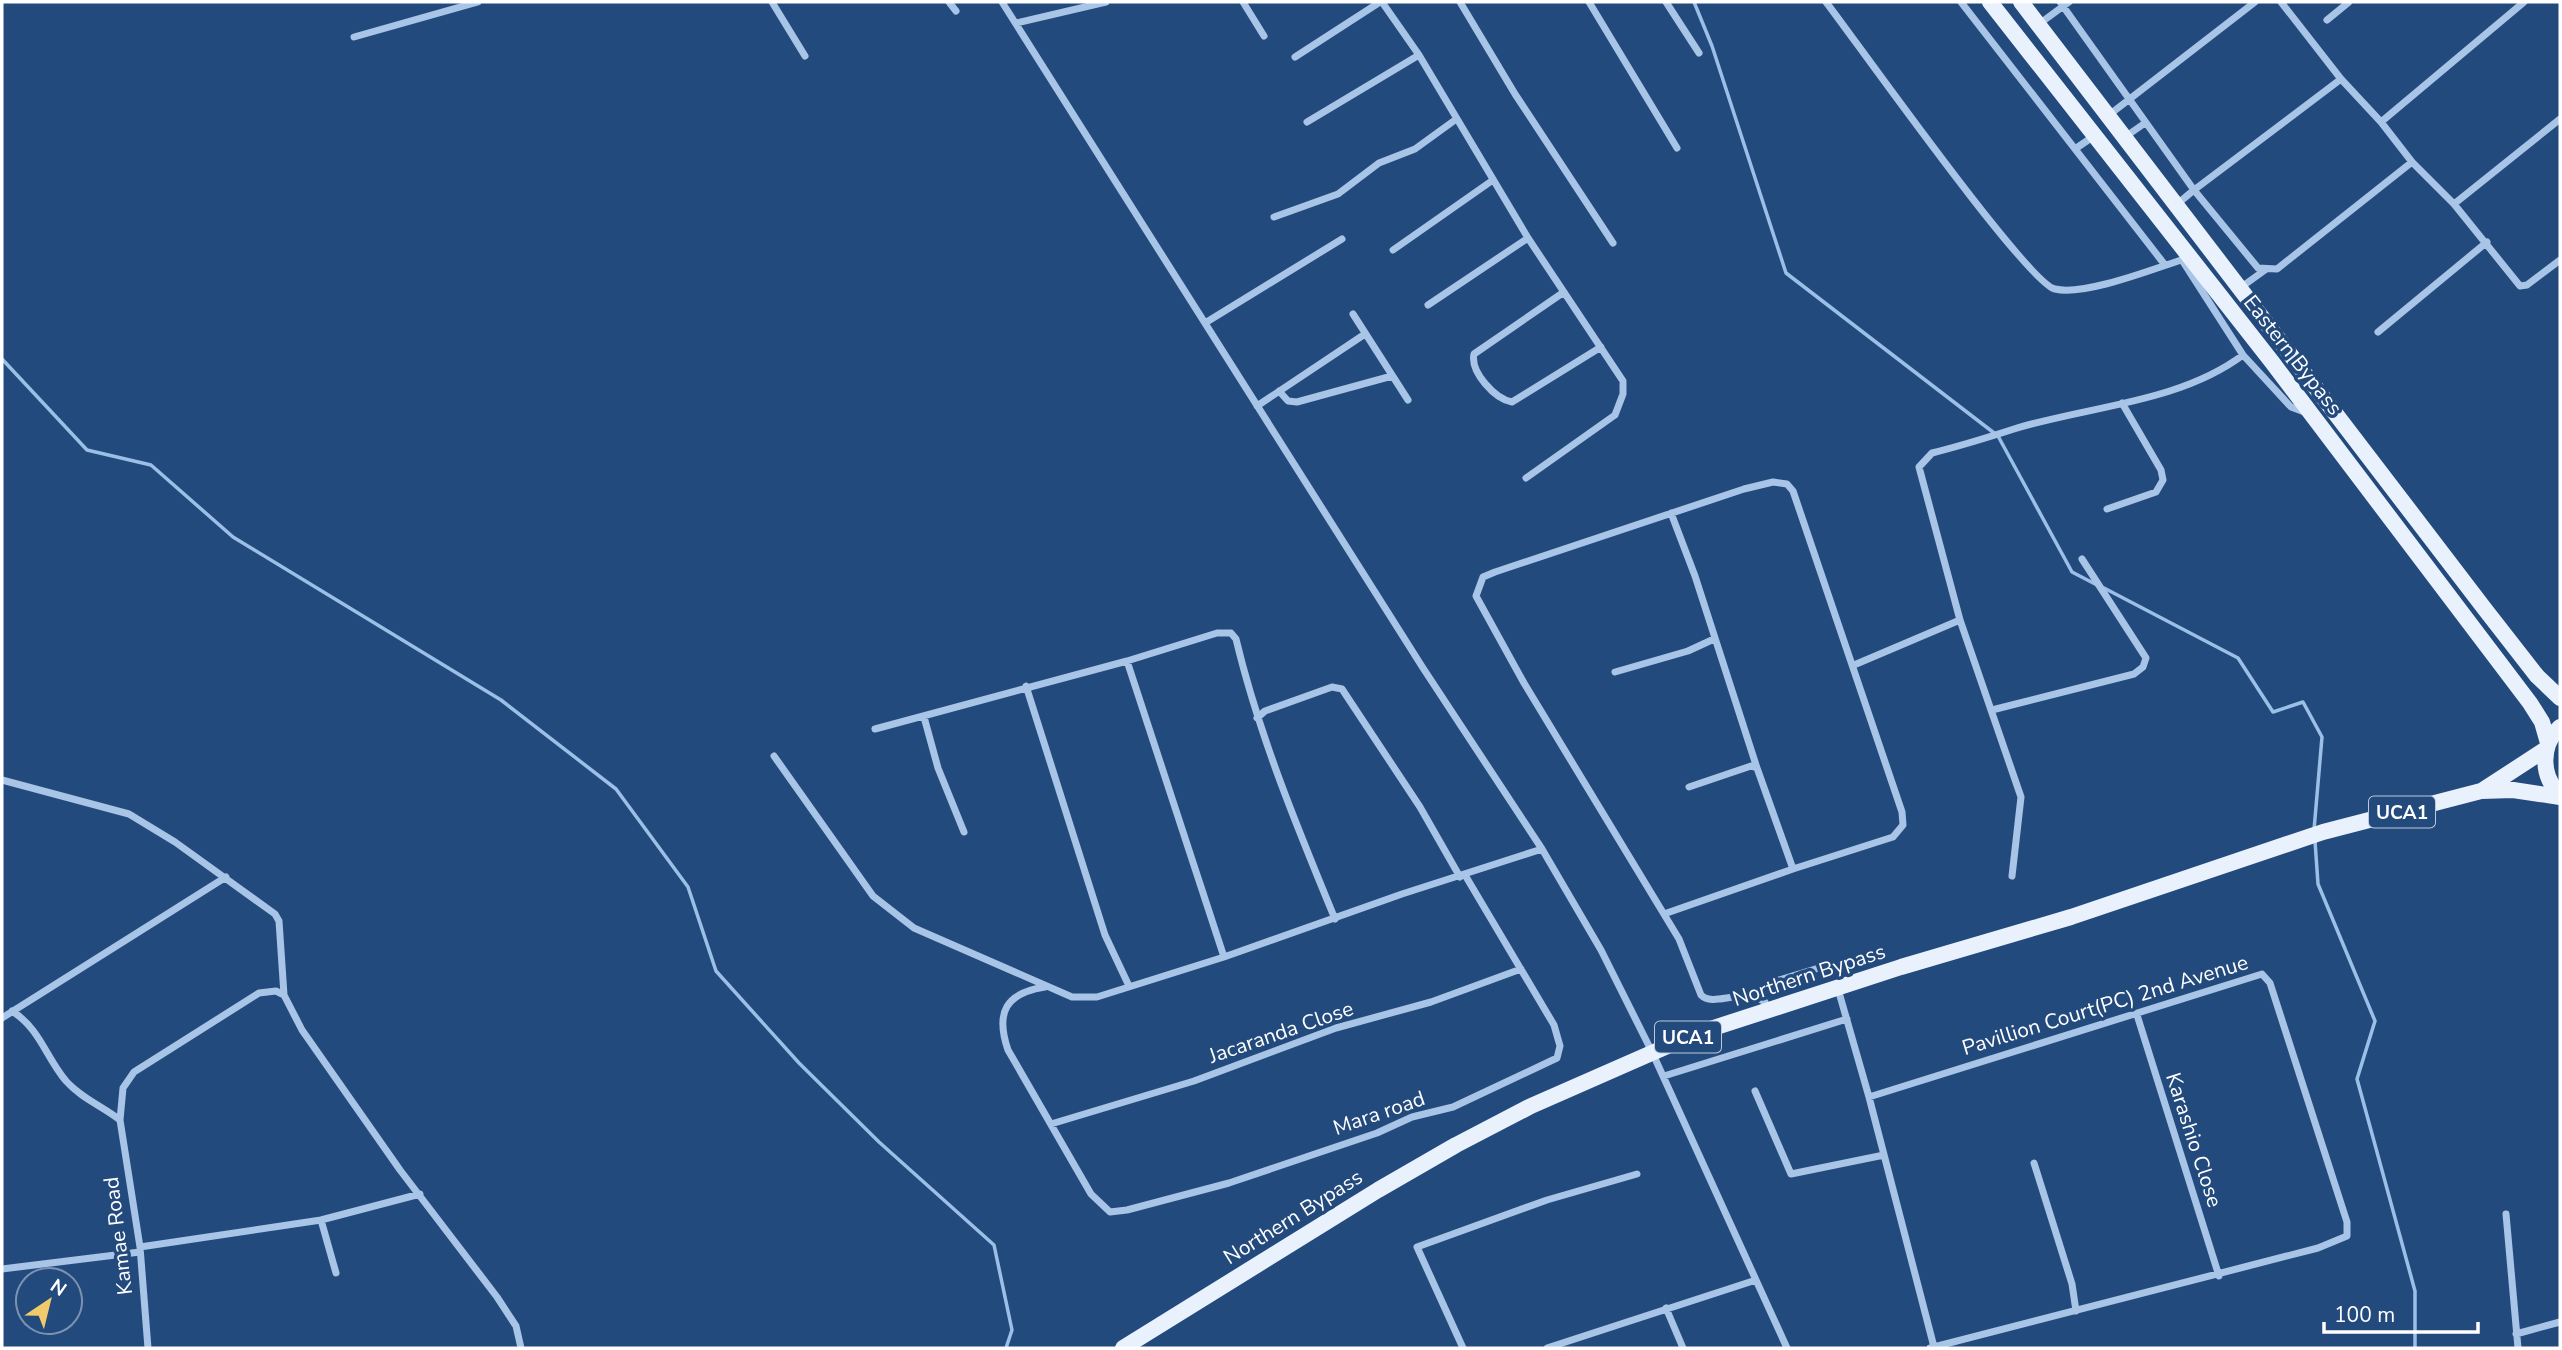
<svg xmlns="http://www.w3.org/2000/svg" width="2562" height="1350" viewBox="0 0 2562 1350" font-family="'Nunito Sans',sans-serif">
	<rect width="100%" height="100%" fill="#234a7d"/>
	<g fill="none" stroke-linecap="round" stroke-linejoin="round">
		<path stroke="#9cbfe7" stroke-width="3.5" d="M1694,2L1712,46L1786,273L1998,436L2072,572L2097,585
			M2,359L87,450L151,465L233,537L501,700L616,789L688,887L716,971L799,1063L879,1142L994,1245L1012,1330L1006,1348
			M2104,588L2238,658L2273,712L2303,702L2322,737L2314,830
			M2315,841L2318,884L2375,1021L2357,1079L2415,1291V1348"/>
		<path stroke="#a8c4e6" stroke-width="7" d="M772,2L805,56
			M949,2L956,11
			M1002,2L1423,668L1542,849L1601,950L1652,1052L1787,1348
			M1243,2L1264,36
			M1382,2L1419,55L1528,238L1623,381V394L1615,415L1526,478
			M1460,2L1515,94L1613,243
			M1589,2L1677,148
			M1666,2L1699,53
			M1826,2C1856,41 2027,283 2055,289C2085,296 2153,269 2184,259
			M1961,2L2165,265
			M2060,2L2194,190L2176,205
			M2281,2L2341,79L2381,122
			M2327,20L2349,2
			M1016,23L1106,2
			M2039,24L2069,2
			M354,37L478,2
			M1295,57L1380,2
			M2341,79L2194,190L2258,268L2277,269L2412,162L2454,204L2520,286L2527,285L2560,260
			M2109,115L2255,2
			M1307,122L1419,55
			M2125,137L2145,123
			M2075,149L2094,136
			M2412,162L2381,122L2524,2
			M2454,204L2560,119
			M1274,217L1338,194L1379,163L1415,149L1455,120
			M1393,250L1493,180
			M2240,288L2265,270
			M1564,292L1474,354C1470,372 1495,399 1512,402L1601,347
			M1428,305L1528,238
			M1353,314L1408,400
			M1205,323L1342,239
			M2378,332L2487,242
			M2243,355L2291,407L2307,413
			M1279,391L1288,401L1297,402L1392,376
			M1257,406L1365,334
			M2107,509L2156,492L2163,480L2161,470L2122,403
			M1671,513L1695,576L1757,768
			M1960,620L2021,797L2012,876
			M1127,661L1224,957
			M1854,665L1960,620L1919,467L1932,453C1960,446 1986,438 2014,429C2088,406 2179,403 2243,355L2182,260
			M1615,672L1688,651L1714,639
			M1026,686L1105,935L1129,986
			M1992,710L2134,674L2143,667L2146,658L2082,559
			M924,717L938,768L964,832
			M1257,718L1265,711L1332,687L1342,689L1420,807L1460,877
			M875,729L1127,661L1217,633H1231L1236,639C1259,735 1297,827 1335,919
			M774,756L873,896L914,928L1072,997H1097L1224,957L1402,894L1542,849
			M2,780L129,814L175,842L275,914L279,921L284,995L302,1030L400,1170L497,1297L516,1326L521,1348
			M1689,787L1751,766L1757,768L1793,869L1893,837L1903,825L1902,812L1793,491L1787,484L1773,482L1744,489L1495,572L1483,577L1476,596L1524,683L1679,939L1701,995C1714,1008 1740,987 1765,1002L1767,1009
			M1664,914L1793,869
			M1045,987C1006,993 995,1012 1008,1050L1091,1194L1110,1212L1127,1210L1229,1183L1377,1133L1412,1117L1453,1107L1557,1058L1560,1046L1554,1025L1465,875
			M1838,989L1869,1097L2262,974L2270,983L2347,1222V1236L2318,1248L1930,1348
			M1754,996L1769,983L1832,964
			M12,1011C41,1030 45,1056 66,1081C81,1098 102,1106 120,1120
			M2137,1015L2219,1276
			M2,1018L226,877
			M1664,1076L1847,1019
			M1755,1091L1791,1174L1884,1155
			M1869,1097L1934,1347
			M1051,1124L1194,1081L1336,1028L1431,1002L1521,969
			M2034,1163L2072,1284L2076,1311
			M2506,1214L2518,1348
			M321,1220L336,1273
			M140,1247L321,1220L420,1194
			M2,1269L140,1252
			M1666,1308L1683,1348
			M2516,1334L2560,1322
			M148,1348L140,1247L120,1120L123,1088L134,1072L259,993L276,991L284,995
			M1463,1348L1417,1247L1547,1200L1637,1174
			M1547,1348L1756,1280"/>
		<path stroke="#e9f1fd" stroke-width="16" d="M1990,2L2272,362L2530,703L2542,722L2548,743
			M2021,2L2484,608L2537,676L2560,698
			M2560,727C2541,744 2540,776 2560,794
			M2483,790L2546,749
			M1123,1348L1378,1190L1456,1145L1531,1106L1695,1034L1901,967L2071,917L2323,832L2481,791L2513,790L2560,797"/>
	</g>
	<g text-anchor="middle" stroke-width="7" stroke-linejoin="round" paint-order="stroke">
		<g fill="#234a7d" stroke="#bdc9d8" stroke-width="2">
			<rect x="2369" y="796.5" width="66" height="31" rx="5"/>
			<rect x="1655" y="1021.5" width="66" height="31" rx="5"/>
		</g>
		<g font-size="19" font-weight="bold" fill="#fff">
			<text x="2402" y="819">UCA1</text>
			<text x="1688" y="1044">UCA1</text>
		</g>
		<g font-size="21" fill="#fff" stroke="#234a7d">
			<text transform="translate(2293 355) rotate(52)" y="7">Eastern Bypass</text>
			<text transform="translate(1809 975) rotate(-18)" y="7">Northern Bypass</text>
			<text transform="translate(2105 1005) rotate(-17)" y="7">Pavillion Court(PC) 2nd Avenue</text>
			<text transform="translate(1281 1032) rotate(-19)" y="7">Jacaranda Close</text>
			<text transform="translate(1379 1113) rotate(-19)" y="7">Mara road</text>
			<text transform="translate(2194 1140) rotate(72)" y="7">Karashio Close</text>
			<text transform="translate(1293 1217) rotate(-32)" y="7">Northern Bypass</text>
			<text transform="translate(118 1236) rotate(-97)" y="7">Kamae Road</text>
		</g>
	</g>
	<rect width="2562" height="1350" fill="none" stroke="#ffffff" stroke-width="7"/>
	<g transform="translate(49 1301) rotate(35)"><circle r="33" fill="#234a7d" stroke="#7b92b1" stroke-width="2"/>
	<path d="M0-5L12 26L0 18L-12 26Z" fill="#f0cb6b"/>
	<text y="-10" font-size="19" font-weight="bold" text-anchor="middle" fill="#ffffff">N</text>
	</g>
	<path d="M2324 1322v10h154v-10" fill="none" stroke="#ffffff" stroke-width="3.5"/>
	<text x="2334" y="1322" font-size="21" fill="#ffffff" stroke="#234a7d" stroke-width="5" paint-order="stroke">100 m</text>
</svg>
